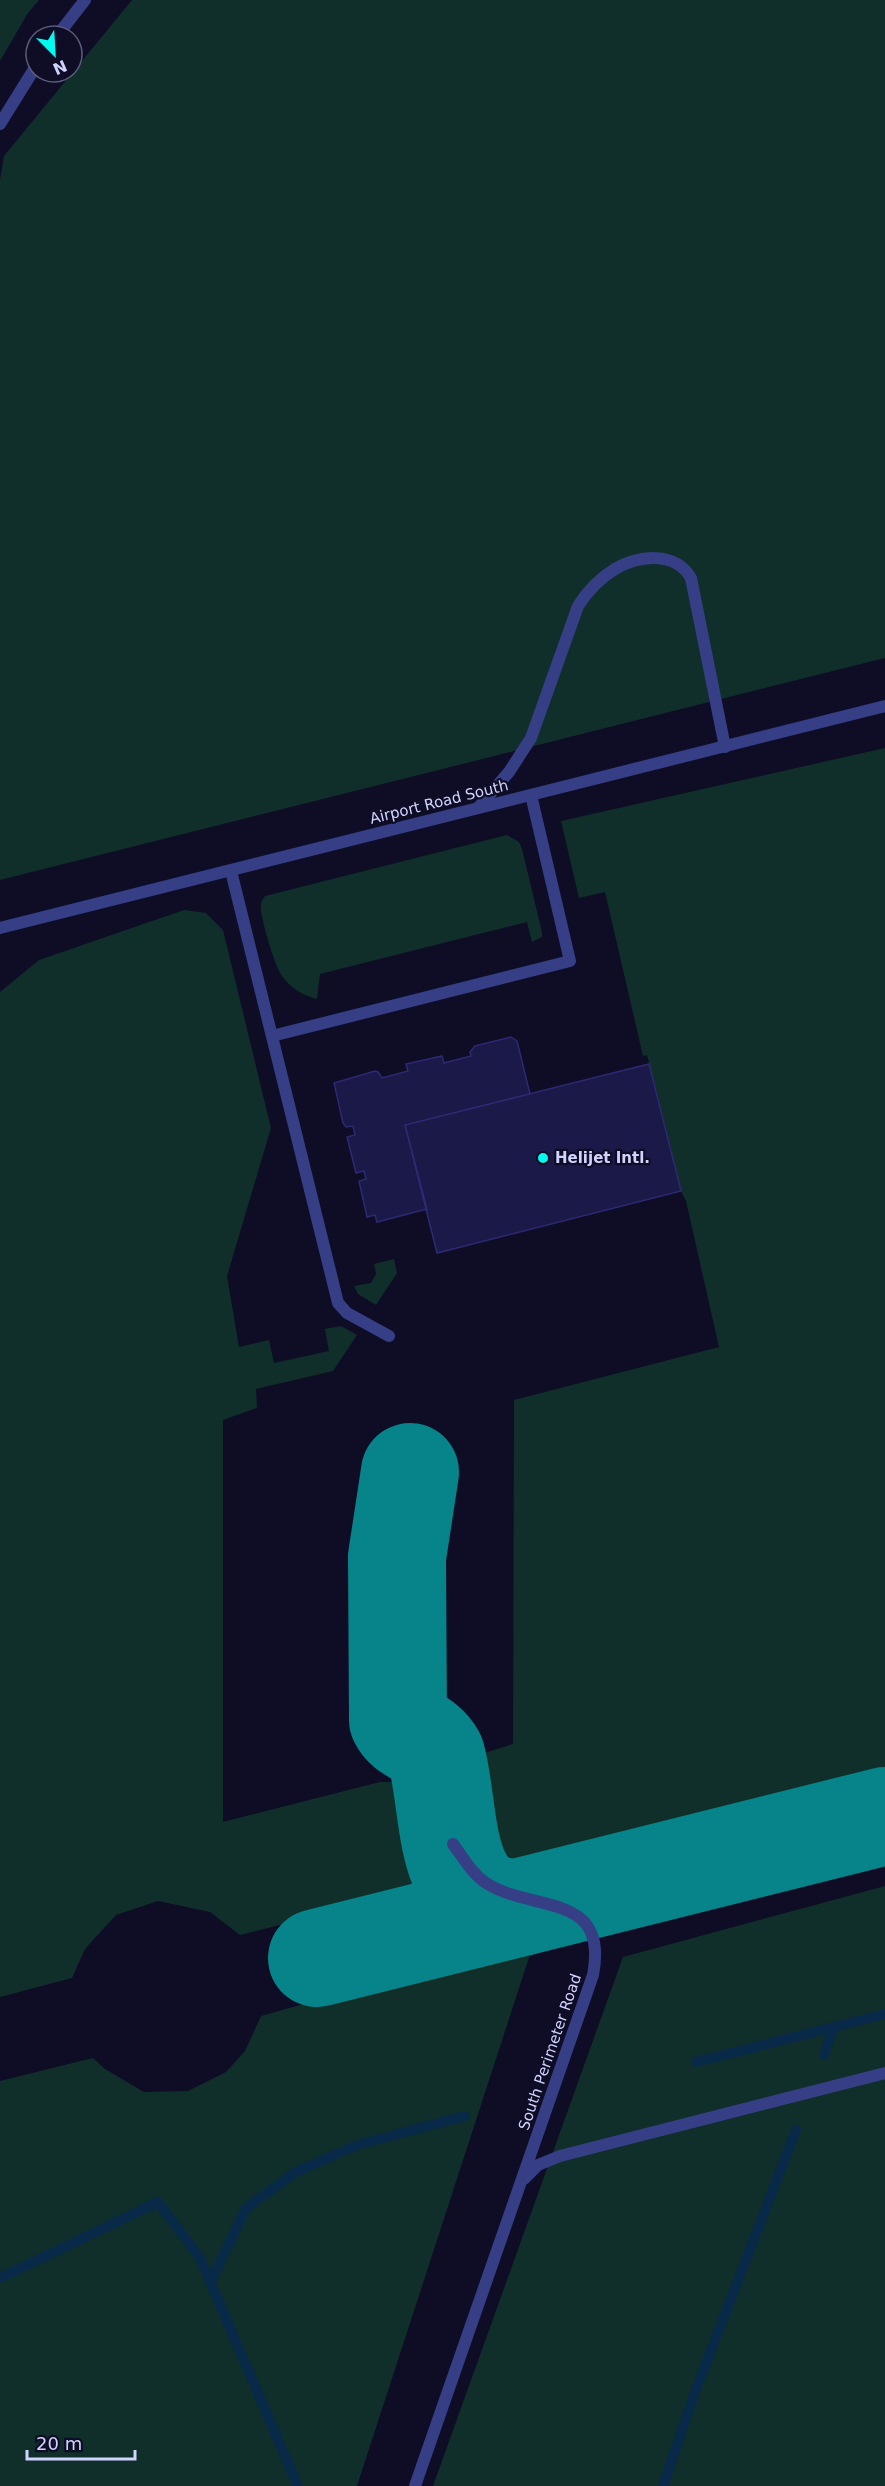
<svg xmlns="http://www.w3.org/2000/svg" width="885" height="2486" viewBox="0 0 885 2486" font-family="'DejaVu Sans',sans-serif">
	<rect width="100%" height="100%" fill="#0e0d25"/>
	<path fill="#102f2a" d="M0,0H39L28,13L0,61Z
		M132,0H885V658L0,880V180L4,156Z
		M885,748V1774L507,1869C475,1851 470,1805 460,1772L472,1757L513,1744L514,1400L719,1347L686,1201L681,1191L647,1055L643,1056L605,892L579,898L561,821Z
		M507,835L519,842L522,849L542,932V937L532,942L527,922L320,974L317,999C303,995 291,989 282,976C275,967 259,914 261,904C261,901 264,898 265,896Z
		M184,910L206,913L223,930L271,1128L227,1276L239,1347L269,1340L274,1363L329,1351L325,1329L341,1326L357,1335L333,1371L256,1389L257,1408L223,1420V1822L380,1782H394L417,1798C425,1831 425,1859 415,1891L240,1935L210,1912L158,1901L116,1915L85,1949L72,1978L0,1997V992L39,960Z
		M394,1259L397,1273L376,1305L358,1294L354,1286L371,1283L376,1274L374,1264Z
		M885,1886V2486H433L623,1957Z
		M535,1939L357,2486H0V2081L93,2058L105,2069L144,2092L188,2091L226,2072L245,2051L261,2016Z"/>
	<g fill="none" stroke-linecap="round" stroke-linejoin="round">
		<path stroke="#092948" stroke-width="10" d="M824,2055L834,2026
			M696,2062L885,2014
			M0,2278L158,2202L200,2258L298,2486
			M210,2283L246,2208L296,2172L357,2145L465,2116
			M663,2486L695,2392L796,2130"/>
		<path stroke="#07848a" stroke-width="98" d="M410,1472L397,1557L398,1720C406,1737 424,1734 436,1755C452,1811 439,1914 522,1907
			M317,1958L885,1816"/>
	</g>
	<path fill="#1b1947" stroke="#2d2974" stroke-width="1.5" d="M511,1037L517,1041L530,1094L405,1125L427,1209L377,1222L375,1215L367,1217L359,1181L366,1179L364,1171L356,1173L347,1137L355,1135L353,1126L346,1127L343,1123L334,1083L375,1071L378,1072L382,1078L408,1071L406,1064L442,1056L444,1063L471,1056L470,1052L475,1046Z
		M649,1064L681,1191L437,1253L405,1125Z"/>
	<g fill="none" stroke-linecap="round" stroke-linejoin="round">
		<path stroke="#363f86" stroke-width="12" d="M478,808L509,772L531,738L578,606C587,592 600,578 615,569C639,555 675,551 691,578L725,747
			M231,871L338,1303L347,1313L389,1336
			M272,1036L570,961L531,795
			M524,2179L538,2165L560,2156L885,2073
			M415,2486L593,1975C609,1891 533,1913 486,1883C472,1874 463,1857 453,1844"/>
		<path stroke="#363f86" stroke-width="12" d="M57,36L85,0
			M0,124L36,66
			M0,928L885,706"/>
	</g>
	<circle fill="#00fcf0" stroke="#0e0d25" stroke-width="2" cx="543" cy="1158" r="6"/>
	<g text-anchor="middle" stroke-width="4.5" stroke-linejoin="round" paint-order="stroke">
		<g font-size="15" fill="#d1d3ff" stroke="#0e0d25">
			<text transform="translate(439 802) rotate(-14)" y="5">Airport Road South</text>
			<text transform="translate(550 2052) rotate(-71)" y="5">South Perimeter Road</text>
		</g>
		<g font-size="15" font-weight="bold" fill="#d1d3ff" stroke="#0e0d25" text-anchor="start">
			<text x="555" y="1163">Helijet Intl.</text>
		</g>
	</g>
	<g transform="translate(54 54) rotate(156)"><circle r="28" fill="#0e0d25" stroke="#5c5c7c" stroke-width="1.5"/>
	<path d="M0-4.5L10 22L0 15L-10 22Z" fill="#00fcf0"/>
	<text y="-9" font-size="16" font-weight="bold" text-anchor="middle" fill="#d1d3ff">N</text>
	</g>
	<path d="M27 2450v9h108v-9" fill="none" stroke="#d1d3ff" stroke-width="3"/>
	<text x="36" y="2450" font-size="18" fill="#d1d3ff" stroke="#0e0d25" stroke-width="4.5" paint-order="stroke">20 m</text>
</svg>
